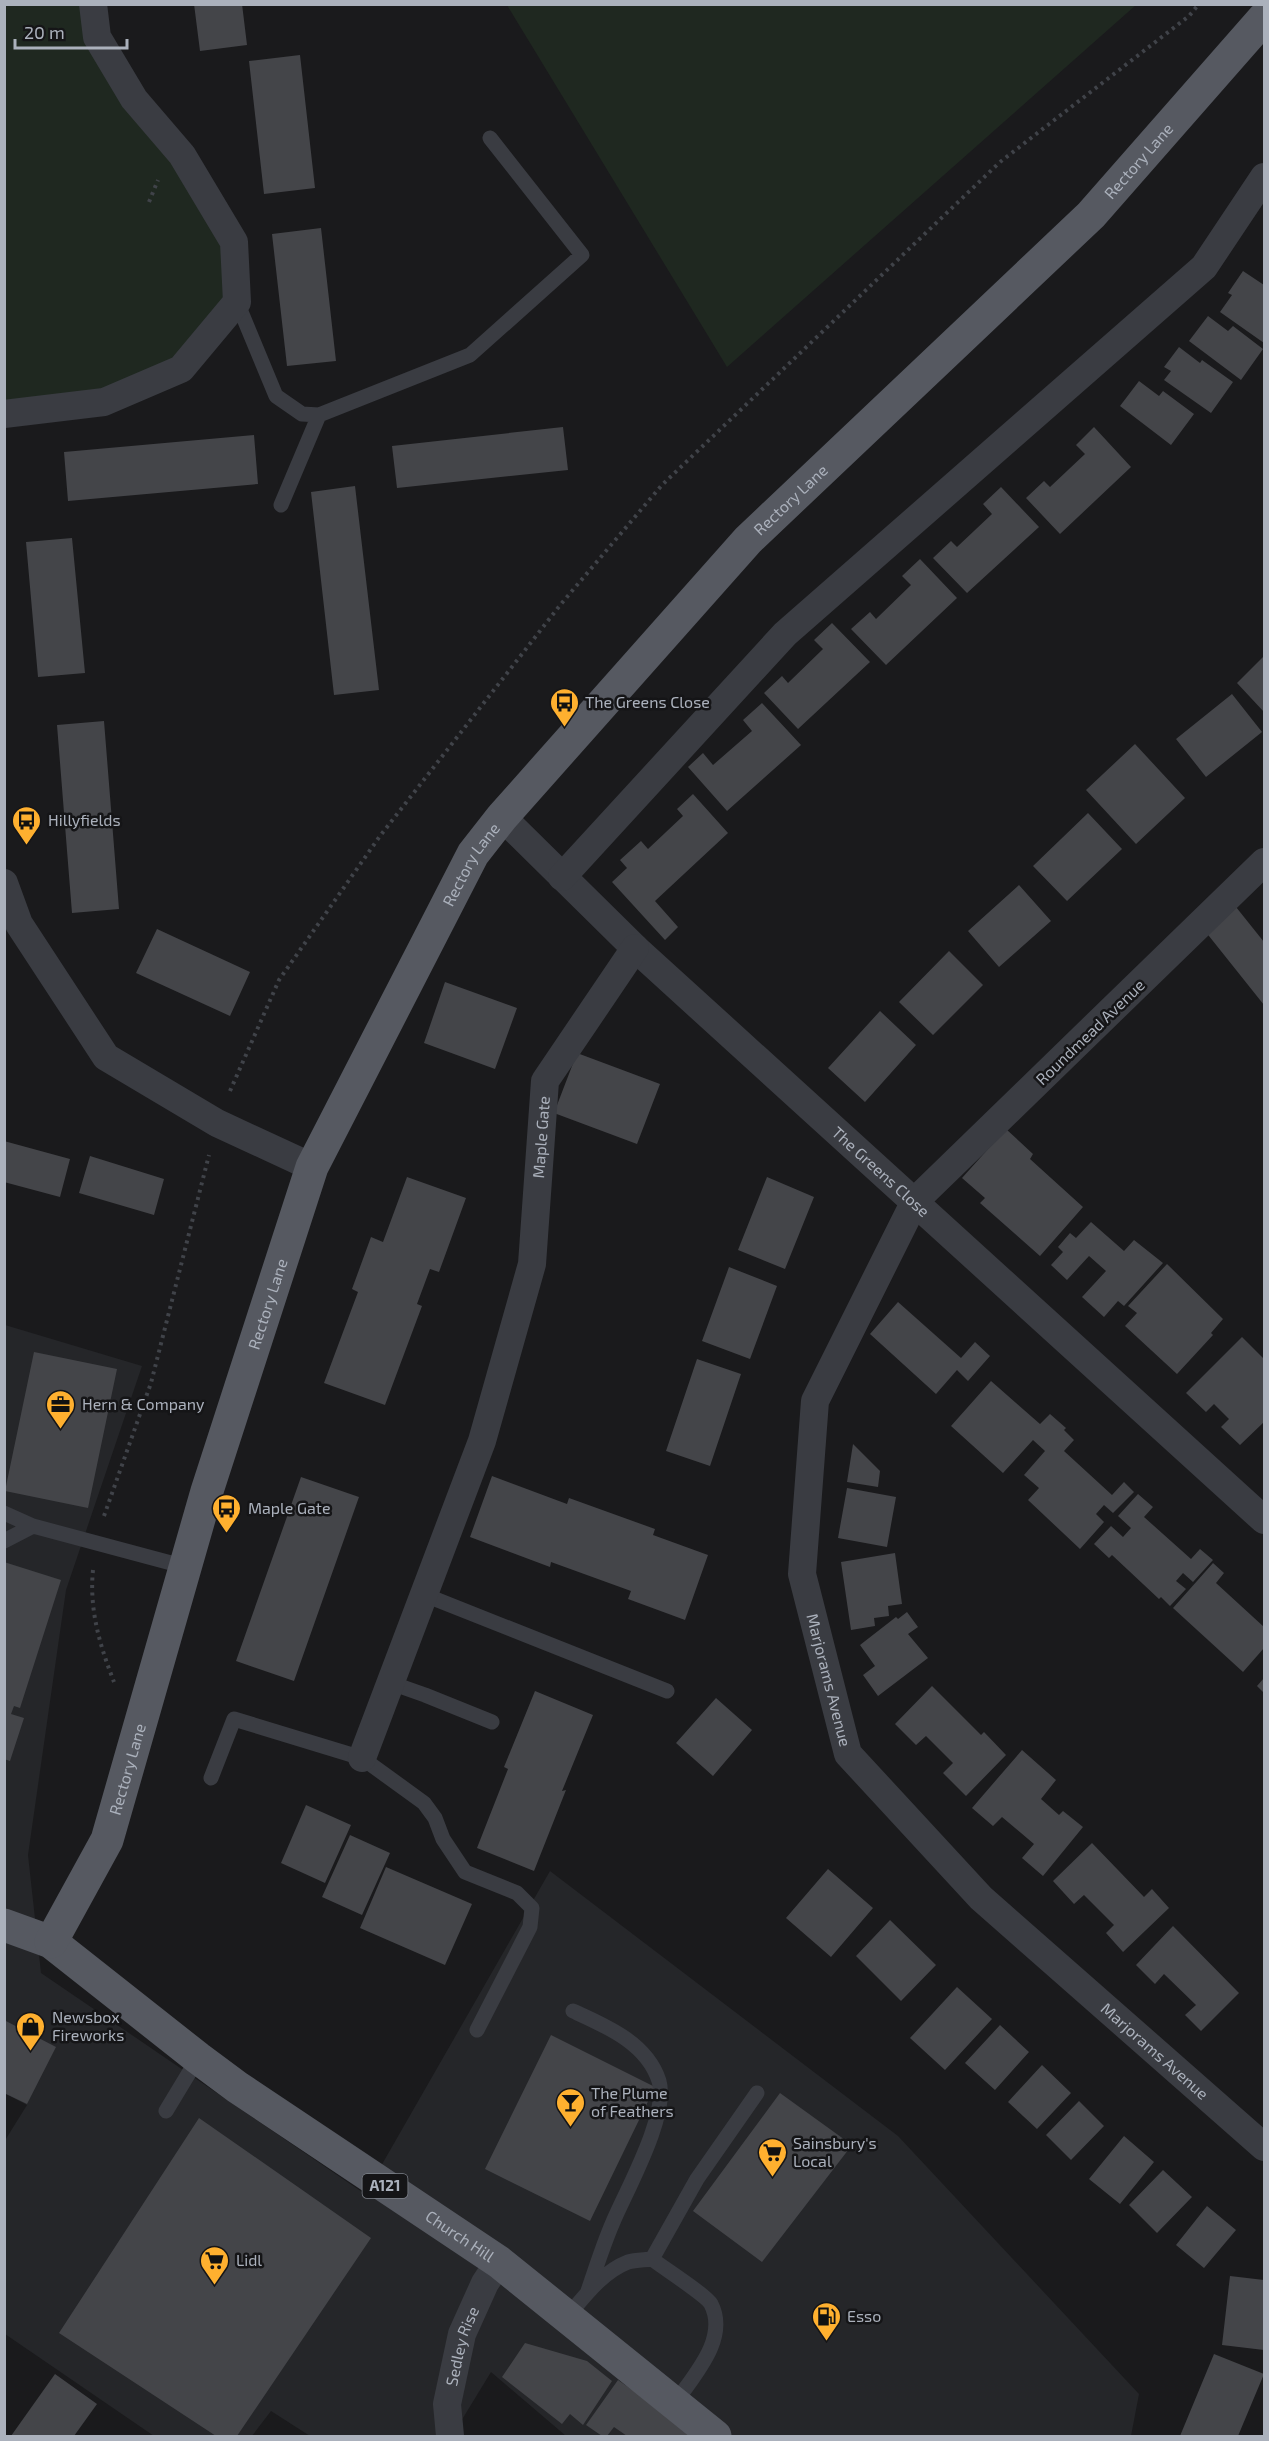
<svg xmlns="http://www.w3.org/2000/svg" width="1269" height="2441" viewBox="0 0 1269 2441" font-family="'Exo 2',sans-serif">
	<rect width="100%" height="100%" fill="#1a1a1c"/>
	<path fill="#252629" d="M5,1325L142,1366L66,1590L28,1855L41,1973L365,2194L550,1871L898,2136L1139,2394L1131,2436H566L491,2372L452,2436H310L271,2411L252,2436H154L5,2334L4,2142L27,2105L4,2093Z"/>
	<path fill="#1f2820" d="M4,5H93L234,242L237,302L181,369L5,414Z
		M507,5H1136L727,367Z"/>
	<path fill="#444549" d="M194,4H242L247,45L200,51Z
		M300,55L315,188L264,194L249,61Z
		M321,228L336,361L287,366L272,234Z
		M1243,271L1264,285V343L1220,312L1232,295L1228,293Z
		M1208,316L1228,331L1233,326L1263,349L1241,380L1189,341Z
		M1179,347L1200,363L1202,360L1233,382L1211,413L1164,380L1171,371L1164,367Z
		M1139,381L1159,396L1163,391L1194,414L1171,445L1120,406Z
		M563,427L568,470L397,488L392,446Z
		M1094,427L1131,467L1060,534L1026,498L1044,481L1050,487L1085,454L1076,445Z
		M254,435L258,484L68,501L64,452Z
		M355,486L379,690L334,695L311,492Z
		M1001,487L1039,527L967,593L933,558L951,541L957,547L992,514L983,504Z
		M72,538L85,673L38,677L26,542Z
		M920,559L957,598L886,665L851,629L870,612L876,619L911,585L902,576Z
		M832,623L870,662L798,729L764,693L782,676L788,683L823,649L814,640Z
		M1264,656V712L1237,683Z
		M1232,694L1262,732L1206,777L1176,739Z
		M762,703L801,745L727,811L688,767L703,753L713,765L752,731L743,720Z
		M104,721L119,909L72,913L57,725Z
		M1135,744L1185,798L1136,844L1086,790Z
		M693,794L728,833L655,901L678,927L665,940L612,882L627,868L620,860L641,841L648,849L683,816L677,809Z
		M1088,813L1122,849L1067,901L1033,866Z
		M1019,885L1051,921L999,967L968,931Z
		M1236,907L1264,942V1005L1205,931Z
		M157,929L250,972L230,1016L136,973Z
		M949,951L983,985L933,1035L899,1002Z
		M445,982L517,1008L495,1069L424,1043Z
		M880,1011L916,1045L865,1102L828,1068Z
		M577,1053L660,1084L637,1144L554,1113Z
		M1006,1129L1033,1154L1030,1159L1083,1207L1040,1256L980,1203L985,1198L962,1178Z
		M4,1141L70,1159L60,1197L4,1182Z
		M90,1156L164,1179L154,1215L79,1193Z
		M407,1177L466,1198L439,1272L430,1269L417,1304L422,1306L385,1405L324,1383L358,1292L352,1289L371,1237L383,1242Z
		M767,1177L814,1197L785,1269L738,1250Z
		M1091,1222L1124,1251L1134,1240L1163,1263L1124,1306L1118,1301L1104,1317L1082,1297L1106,1271L1089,1256L1067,1280L1051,1265L1063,1252L1058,1247L1070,1233L1076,1238Z
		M1167,1264L1223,1319L1211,1333L1213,1335L1177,1374L1125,1326L1137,1313L1128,1306Z
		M729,1267L777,1286L750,1359L702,1341Z
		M898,1302L961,1358L975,1342L990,1356L968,1381L957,1370L936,1394L870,1334Z
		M1242,1337L1264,1359V1422L1240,1445L1221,1427L1229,1419L1214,1404L1206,1412L1186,1393Z
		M34,1352L117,1369L88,1508L5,1491Z
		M697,1359L741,1374L710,1466L666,1451Z
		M991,1381L1040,1424L1050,1414L1066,1428L1064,1430L1074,1440L1064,1451L1112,1495L1124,1482L1134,1492L1113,1513L1104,1505L1096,1514L1104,1522L1080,1549L1028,1500L1039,1488L1024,1475L1045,1451L1033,1440L1003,1473L951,1426Z
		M853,1444L880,1471L878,1487L847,1482Z
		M492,1476L567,1504L569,1498L655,1529L653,1535L708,1555L685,1620L628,1599L631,1591L551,1562L550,1567L470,1537Z
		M301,1477L359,1497L294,1681L236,1661Z
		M847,1488L896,1497L887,1547L838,1538Z
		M1138,1494L1153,1507L1144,1517L1191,1559L1200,1549L1213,1560L1193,1582L1183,1573L1176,1581L1186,1589L1170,1606L1161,1597L1159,1599L1112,1555L1109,1558L1094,1544L1111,1526L1123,1537L1131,1528L1118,1516Z
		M895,1553L902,1604L888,1606L889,1616L874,1618L875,1626L851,1630L841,1562Z
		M4,1562L61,1580L20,1708L14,1706L11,1714L24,1718L10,1761L4,1759Z
		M1213,1563L1224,1573L1216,1583L1264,1627V1648L1243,1672L1173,1608Z
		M907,1612L918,1627L908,1634L928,1658L878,1696L863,1675L875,1666L860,1645L896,1617L898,1619Z
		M1264,1678V1693L1257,1686Z
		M932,1686L981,1735L984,1732L1006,1755L966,1796L943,1773L953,1763L926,1736L916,1745L895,1724Z
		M535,1691L593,1715L562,1791L566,1790L534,1871L477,1848L508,1769L504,1767Z
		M716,1698L752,1730L713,1776L676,1743Z
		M1022,1750L1056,1780L1041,1799L1059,1815L1063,1811L1083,1827L1043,1876L1022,1858L1034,1844L1002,1817L993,1826L972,1808Z
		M306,1805L351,1825L325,1883L281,1863Z
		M350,1835L390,1853L362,1915L322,1897Z
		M1092,1843L1144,1897L1152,1889L1169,1908L1123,1952L1106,1933L1114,1925L1084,1895L1074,1904L1053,1881Z
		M386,1867L472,1904L445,1965L360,1928Z
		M828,1869L873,1908L831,1957L786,1918Z
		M890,1920L936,1965L901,2001L856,1956Z
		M1173,1926L1239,1993L1201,2031L1185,2015L1196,2005L1164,1974L1155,1984L1136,1965Z
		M957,1987L992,2019L945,2070L910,2038Z
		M4,2020L56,2047L27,2104L4,2093Z
		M1000,2025L1029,2052L995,2090L965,2063Z
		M551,2035L655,2087L590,2221L485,2169Z
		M1042,2065L1071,2093L1037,2129L1008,2102Z
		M780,2093L852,2145L762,2262L693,2211Z
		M1079,2101L1104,2126L1071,2160L1046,2135Z
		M199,2118L371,2238L237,2436H216L59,2333Z
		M1124,2136L1154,2162L1120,2204L1089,2179Z
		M1163,2170L1192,2197L1157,2233L1129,2205Z
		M1207,2206L1236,2230L1204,2268L1176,2245Z
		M1230,2276L1264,2280V2350L1222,2345Z
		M525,2343L587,2361L612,2381L583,2425L570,2414L562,2424L502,2377Z
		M1214,2354L1264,2374L1238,2436H1180Z
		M55,2374L97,2404L74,2436H11Z
		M618,2380L638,2394L710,2436H627L614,2427L607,2436H602L586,2425Z"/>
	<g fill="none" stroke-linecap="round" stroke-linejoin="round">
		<path stroke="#404349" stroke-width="4" stroke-dasharray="3 4.5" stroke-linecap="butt" d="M149,202L158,180
			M230,1091L279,980L380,836L561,604L662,485L1000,162L1189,16L1199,4
			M104,1516L151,1383L209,1155
			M93,1570C89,1610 100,1646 114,1682"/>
		<path stroke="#3a3c42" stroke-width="15" d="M237,302L276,396L302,414L319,415L470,355L582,255L490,138
			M281,505L319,415
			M4,1513L33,1526L186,1567
			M4,1541L33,1526
			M425,1595L667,1691
			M391,1683L425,1695L492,1722
			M211,1778L234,1719L362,1758L424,1803L435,1818L443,1839L465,1872L517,1893L532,1908L530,1927L477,2030
			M573,2011C606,2026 647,2043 659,2081C669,2115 627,2189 613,2222C603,2245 596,2268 588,2291
			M166,2111L198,2058
			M652,2259L697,2179L757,2093
			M567,2317C584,2297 602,2272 628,2262C635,2260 644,2260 652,2259C662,2267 706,2295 711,2304C729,2339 693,2376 675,2403"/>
		<g stroke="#3a3c42" stroke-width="28">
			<path d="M4,414L104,402L181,369L237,302L234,242L182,155L134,99L97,37L93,4"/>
			<path id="s1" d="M502,817L635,948L1264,1520"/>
			<path id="s2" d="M1264,862L915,1201L815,1401L802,1574L848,1754L981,1898L1264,2147"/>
			<path d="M562,877L785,634L1204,267L1264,177"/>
			<path d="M4,883L19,924L106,1057L217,1123L312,1167"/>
			<path id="s3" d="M362,1758L482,1441L532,1264L545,1081L635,948"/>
			<path id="s4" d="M450,2436L447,2404L462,2334L485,2283L499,2262"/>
		</g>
		<g stroke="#565961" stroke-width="33">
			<path id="s5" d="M4,1925L51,1942L198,2058L237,2087L499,2262L715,2436"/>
			<path id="s6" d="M51,1942L107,1840L207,1491L312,1167L473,854L502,817L748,540L1091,215L1264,18"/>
		</g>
	</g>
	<defs>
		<symbol id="bus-pin" viewBox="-11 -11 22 30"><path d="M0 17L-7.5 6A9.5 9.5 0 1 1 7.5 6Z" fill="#ffb02f" stroke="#151517"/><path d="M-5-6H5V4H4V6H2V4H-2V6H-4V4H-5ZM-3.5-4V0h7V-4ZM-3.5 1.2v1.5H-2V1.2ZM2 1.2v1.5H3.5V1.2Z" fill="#111"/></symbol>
		<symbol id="office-pin" viewBox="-11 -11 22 30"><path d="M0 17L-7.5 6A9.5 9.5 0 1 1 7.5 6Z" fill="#ffb02f" stroke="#151517"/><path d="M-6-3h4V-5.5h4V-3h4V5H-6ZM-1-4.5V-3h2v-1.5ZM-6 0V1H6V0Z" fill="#111"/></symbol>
		<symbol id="shop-pin" viewBox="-11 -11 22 30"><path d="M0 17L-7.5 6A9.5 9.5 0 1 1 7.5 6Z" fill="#ffb02f" stroke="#151517"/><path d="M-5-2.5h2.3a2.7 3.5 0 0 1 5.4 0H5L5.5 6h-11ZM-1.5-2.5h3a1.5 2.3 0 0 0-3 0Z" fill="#111"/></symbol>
		<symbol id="bar-pin" viewBox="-11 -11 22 30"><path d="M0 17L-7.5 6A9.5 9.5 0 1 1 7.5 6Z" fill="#ffb02f" stroke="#151517"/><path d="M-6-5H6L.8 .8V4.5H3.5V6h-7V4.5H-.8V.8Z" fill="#111"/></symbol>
		<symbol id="supermarket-pin" viewBox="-11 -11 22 30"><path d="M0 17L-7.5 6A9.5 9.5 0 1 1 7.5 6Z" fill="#ffb02f" stroke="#151517"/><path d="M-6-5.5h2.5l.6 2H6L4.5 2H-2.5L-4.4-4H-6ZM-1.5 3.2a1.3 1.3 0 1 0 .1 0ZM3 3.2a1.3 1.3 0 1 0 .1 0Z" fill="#111"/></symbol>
		<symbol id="fuel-pin" viewBox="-11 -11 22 30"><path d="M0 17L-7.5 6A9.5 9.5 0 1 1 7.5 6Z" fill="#ffb02f" stroke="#151517"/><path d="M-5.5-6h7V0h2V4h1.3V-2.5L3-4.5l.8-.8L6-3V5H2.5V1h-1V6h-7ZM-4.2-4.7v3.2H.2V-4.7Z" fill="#111"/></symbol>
	</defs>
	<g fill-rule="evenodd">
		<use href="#bus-pin" x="548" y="686" width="33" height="45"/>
		<use href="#bus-pin" x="10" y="804" width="33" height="45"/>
		<use href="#office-pin" x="44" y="1388" width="33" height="45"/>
		<use href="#bus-pin" x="210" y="1492" width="33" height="45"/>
		<use href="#shop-pin" x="14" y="2010" width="33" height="45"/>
		<use href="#bar-pin" x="554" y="2086" width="33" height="45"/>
		<use href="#supermarket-pin" x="756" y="2136" width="33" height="45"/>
		<use href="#supermarket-pin" x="198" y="2244" width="33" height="45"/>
		<use href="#fuel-pin" x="810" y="2300" width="33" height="45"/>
	</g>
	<g text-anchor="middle" stroke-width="5" stroke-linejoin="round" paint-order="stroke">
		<rect fill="#151517" stroke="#7e828a" stroke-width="1.5" x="362.5" y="2174" width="45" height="24" rx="4.5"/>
		<g font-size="15" font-weight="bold" fill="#abb1bc">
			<text x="385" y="2191">A121</text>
		</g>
		<g font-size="16" fill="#abb1bc" stroke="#151517">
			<text dy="6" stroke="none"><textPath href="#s6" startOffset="2134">Rectory Lane</textPath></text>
			<text dy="6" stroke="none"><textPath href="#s6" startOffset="1648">Rectory Lane</textPath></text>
			<text dy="6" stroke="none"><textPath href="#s6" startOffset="1162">Rectory Lane</textPath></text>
			<text transform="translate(1090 1032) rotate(-44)" y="6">Roundmead Avenue</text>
			<text dy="6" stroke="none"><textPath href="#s3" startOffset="650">Maple Gate</textPath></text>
			<text dy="6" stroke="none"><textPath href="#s1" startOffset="519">The Greens Close</textPath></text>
			<text dy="6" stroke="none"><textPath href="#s6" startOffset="676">Rectory Lane</textPath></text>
			<text dy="6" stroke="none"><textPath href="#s2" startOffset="993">Marjorams Avenue</textPath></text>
			<text dy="6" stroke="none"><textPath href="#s6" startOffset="190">Rectory Lane</textPath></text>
			<text dy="6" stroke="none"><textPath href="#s2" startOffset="1497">Marjorams Avenue</textPath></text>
			<text dy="6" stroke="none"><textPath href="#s5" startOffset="554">Church Hill</textPath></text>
			<text dy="6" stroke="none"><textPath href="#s4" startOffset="92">Sedley Rise</textPath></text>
		</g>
		<g font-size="16" fill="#abb1bc" stroke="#151517" text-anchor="start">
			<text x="585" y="708">The Greens Close</text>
			<text x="48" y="826">Hillyfields</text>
			<text x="82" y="1410">Hern &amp; Company</text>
			<text x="248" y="1514">Maple Gate</text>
			<text x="52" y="2023">Newsbox<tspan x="52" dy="18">Fireworks</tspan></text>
			<text x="591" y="2099">The Plume<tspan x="591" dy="18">of Feathers</tspan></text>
			<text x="793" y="2149">Sainsbury's<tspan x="793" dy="18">Local</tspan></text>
			<text x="236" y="2266">Lidl</text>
			<text x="847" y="2322">Esso</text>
		</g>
	</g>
	<rect width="1269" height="2441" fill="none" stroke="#abb1bc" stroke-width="12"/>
	<path d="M15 39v9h112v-9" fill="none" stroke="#abb1bc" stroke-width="3"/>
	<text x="24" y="39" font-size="18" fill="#abb1bc" stroke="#151517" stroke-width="4.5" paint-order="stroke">20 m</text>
</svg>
